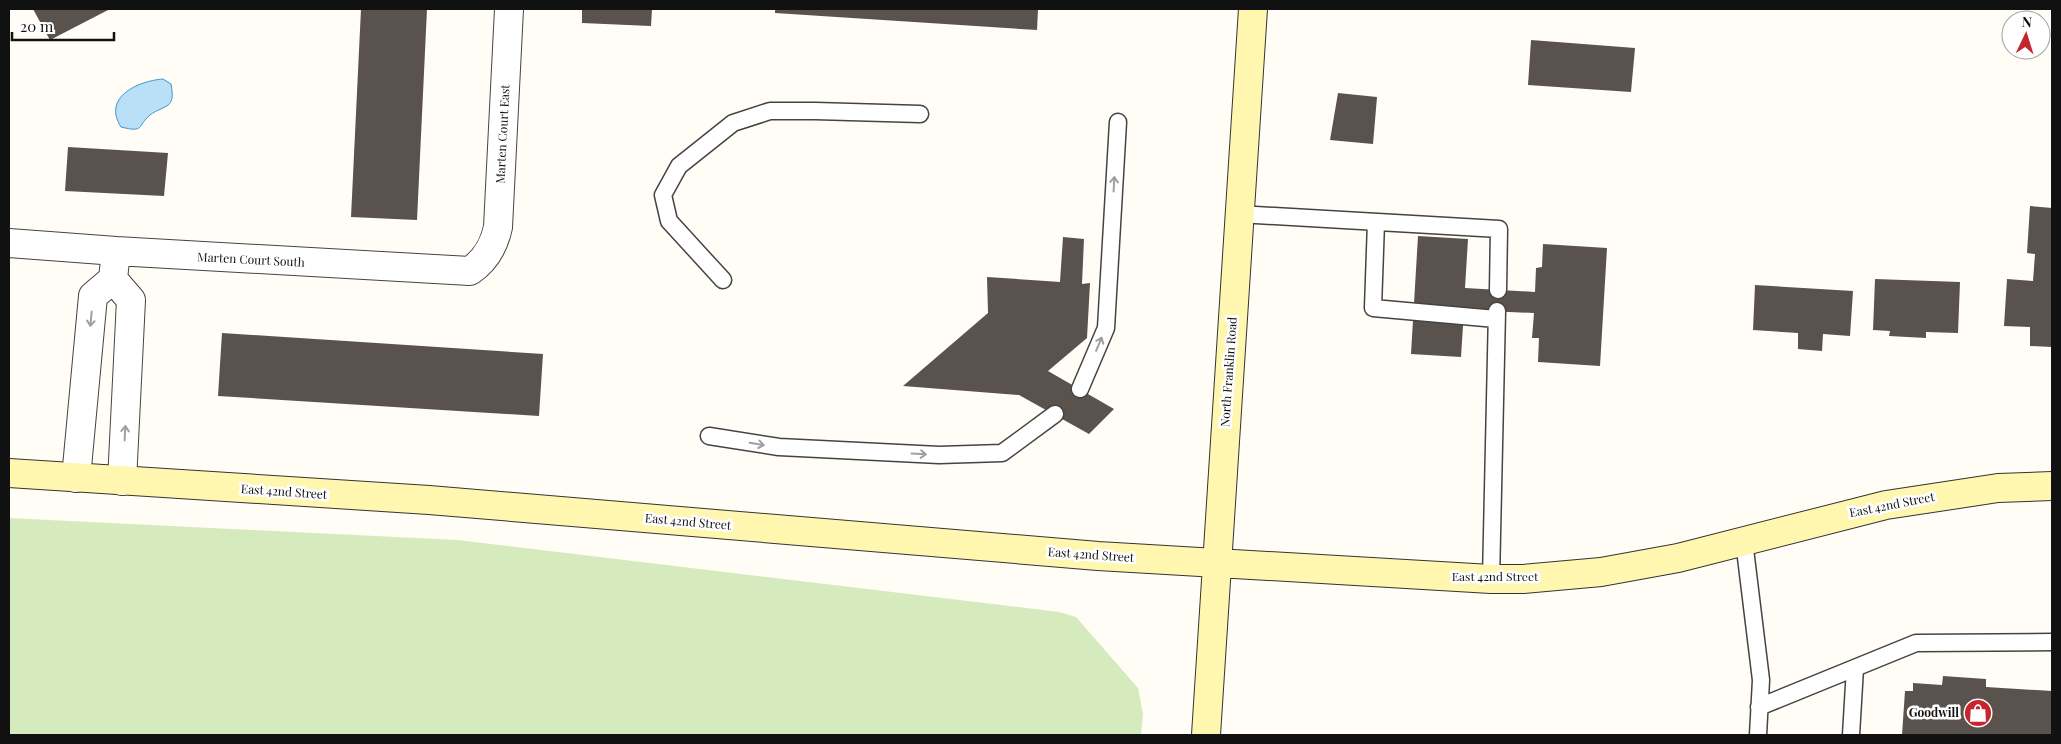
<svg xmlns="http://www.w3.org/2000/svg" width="2061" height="744" viewBox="0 0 2061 744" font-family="'Playfair Display',serif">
	<rect width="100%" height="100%" fill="#fffdf5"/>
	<path fill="#d5ebbd" d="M9,518L457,540L1059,612L1076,617L1138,688L1143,714L1141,735H9Z"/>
	<path fill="#b9e0f7" stroke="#3f96cf" d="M163,79L171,84C176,110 165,104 150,115C137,126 145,133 121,127C102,97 138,81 163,79Z"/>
	<path fill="#5a524d" d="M33,9H110L50,40Z
		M361,9H427L417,220L351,217Z
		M582,9H652L651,26L582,23Z
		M775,9H1038L1037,30L775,13Z
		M1531,40L1635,48L1631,92L1528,85Z
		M1338,93L1377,97L1373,144L1330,140Z
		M68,147L168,153L164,196L65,191Z
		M2030,206L2052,208V347L2030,346V327L2004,326L2007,279L2033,281L2035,254L2027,253Z
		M1418,236L1468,239L1465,288L1535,292L1536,268L1542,267L1543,244L1607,248L1600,366L1538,362L1539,338H1532L1534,313L1464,310L1461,357L1411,354Z
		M1063,237L1084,239L1082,284L1090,283L1087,338L1048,371L1114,409L1089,434L1019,395L903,386L988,313L987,277L1060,282Z
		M1875,279L1960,282L1958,333L1926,332V338L1889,336L1890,331L1873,330Z
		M1755,285L1853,291L1850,336L1823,334L1822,351L1798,349V333L1753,330Z
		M222,333L543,354L539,416L218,396Z
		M1943,676L1986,679V687L2052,691V735H1902L1905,691H1913V683L1942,685Z"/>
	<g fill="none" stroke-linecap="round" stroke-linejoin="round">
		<defs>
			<path id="lane" d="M1239,214L1499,229L1498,290
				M1376,222L1373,308L1496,319
				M723,280L669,221L663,195L679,166L733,123L770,111H815L920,114
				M1080,389L1106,328L1118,122
				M709,436L779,447L939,455L1002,453L1055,414
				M1744,541L1761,680L1758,735
				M1491,579L1497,311
				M1759,707L1916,643L2052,642
				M1851,735L1855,668"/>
			<path id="street" d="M9,243L116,251L470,271C486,260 494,246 498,227L509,9
				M113,279L131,300L122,481
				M76,478L93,296L113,279L116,251"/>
			<path id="secondary" d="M9,473L429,500L1098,556L1491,579H1523L1601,572L1678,558L1886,505L1998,488L2052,486
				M1206,735L1253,9"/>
		</defs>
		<use href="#lane" stroke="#444" stroke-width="19"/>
		<use href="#street" stroke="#444" stroke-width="30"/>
		<use href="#secondary" stroke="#333" stroke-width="30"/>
		<use href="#lane" stroke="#fff" stroke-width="16"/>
		<use href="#street" stroke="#fff" stroke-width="28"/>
		<use href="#secondary" stroke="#fff6b0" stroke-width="28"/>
	</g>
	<defs><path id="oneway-shaft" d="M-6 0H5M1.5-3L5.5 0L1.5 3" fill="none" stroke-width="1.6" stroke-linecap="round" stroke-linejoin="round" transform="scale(1.25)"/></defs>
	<g stroke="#a0a0a0">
		<use href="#oneway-shaft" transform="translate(1114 184) rotate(-87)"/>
		<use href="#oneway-shaft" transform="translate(91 319) rotate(95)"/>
		<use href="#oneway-shaft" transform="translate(1099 344) rotate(-67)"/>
		<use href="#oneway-shaft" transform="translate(125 433) rotate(-87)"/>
		<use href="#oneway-shaft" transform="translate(757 444) rotate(9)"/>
		<use href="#oneway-shaft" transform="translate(919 454) rotate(3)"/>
	</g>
	<defs>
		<symbol id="shop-disc" viewBox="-11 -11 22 22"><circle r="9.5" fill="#c4262e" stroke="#fff"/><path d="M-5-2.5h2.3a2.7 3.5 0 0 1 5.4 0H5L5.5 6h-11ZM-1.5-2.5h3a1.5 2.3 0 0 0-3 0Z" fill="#fff"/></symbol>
	</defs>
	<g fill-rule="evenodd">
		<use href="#shop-disc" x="1962" y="697" width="32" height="32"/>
	</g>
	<g text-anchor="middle" stroke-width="5" stroke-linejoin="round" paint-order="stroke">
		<g font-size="12" fill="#111" stroke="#fff">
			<text transform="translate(503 134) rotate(-87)" y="4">Marten Court East</text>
			<text transform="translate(251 260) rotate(3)" y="4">Marten Court South</text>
			<text transform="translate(1229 372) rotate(-86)" y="4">North Franklin Road</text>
			<text transform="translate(284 492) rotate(4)" y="4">East 42nd Street</text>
			<text transform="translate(1892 505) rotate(-11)" y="4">East 42nd Street</text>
			<text transform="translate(688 522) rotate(5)" y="4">East 42nd Street</text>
			<text transform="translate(1091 555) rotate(4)" y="4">East 42nd Street</text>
			<text x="1495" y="581">East 42nd Street</text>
		</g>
		<g font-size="12" font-weight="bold" fill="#111" stroke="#fff" text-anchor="end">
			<text x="1959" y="717">Goodwill</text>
		</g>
	</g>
	<rect width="2061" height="744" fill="none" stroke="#111111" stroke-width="20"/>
	<g transform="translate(2026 35) rotate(4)"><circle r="24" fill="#ffffff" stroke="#a0a0a0"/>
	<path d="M0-4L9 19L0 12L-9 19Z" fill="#c4262e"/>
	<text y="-8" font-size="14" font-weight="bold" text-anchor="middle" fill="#111111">N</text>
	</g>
	<path d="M12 32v8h102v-8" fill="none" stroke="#111111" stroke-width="2.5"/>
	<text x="20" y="32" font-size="15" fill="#111111" stroke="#ffffff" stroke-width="4" paint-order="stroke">20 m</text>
</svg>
